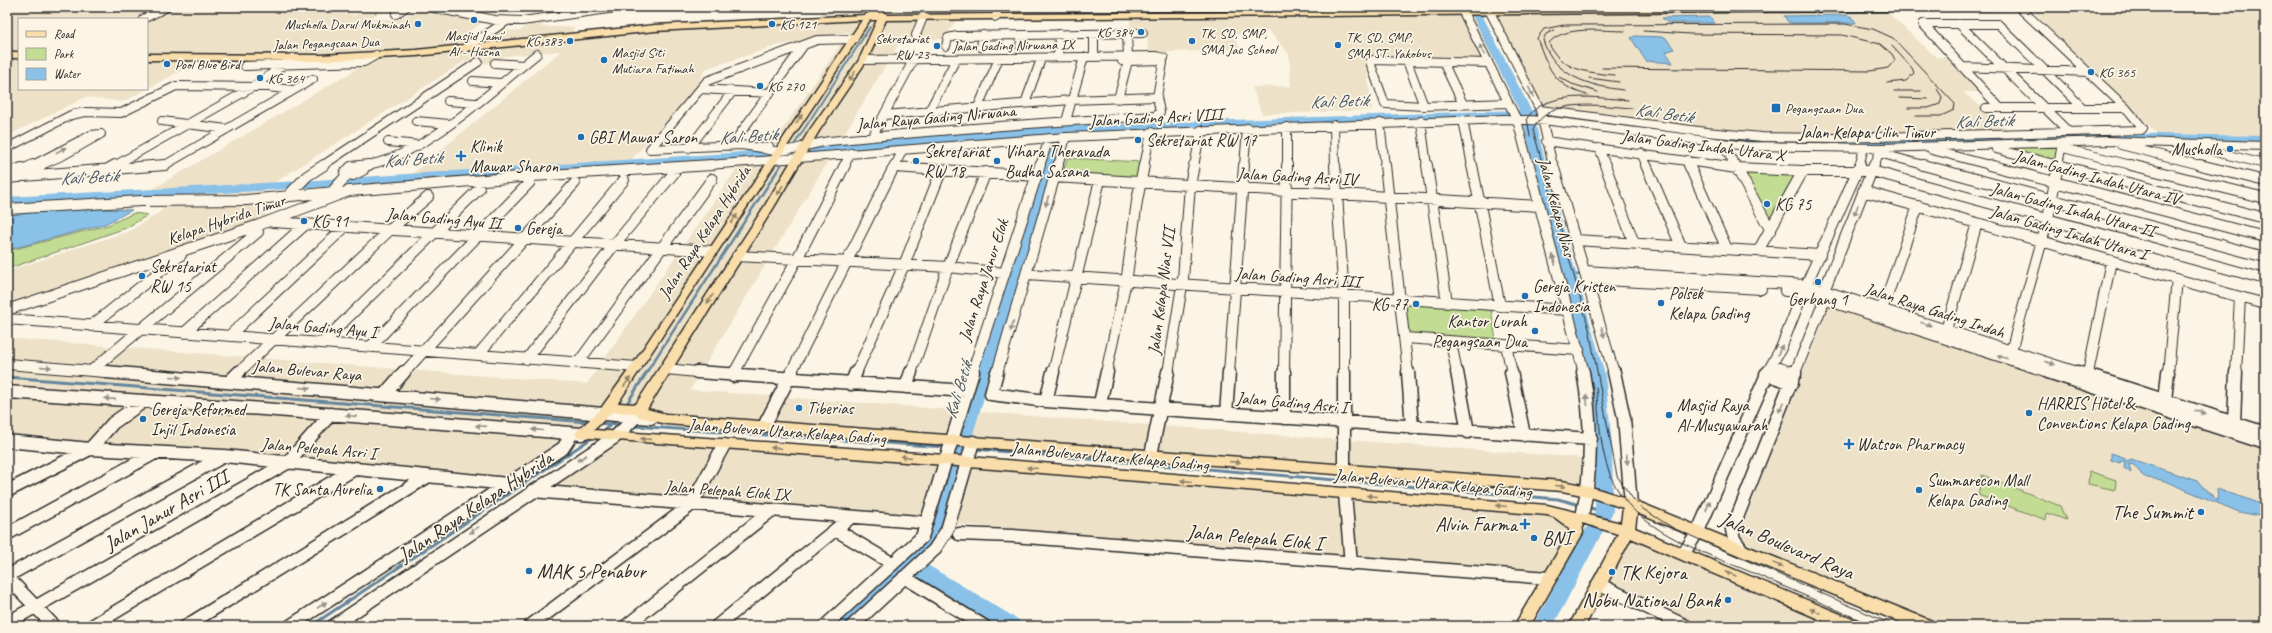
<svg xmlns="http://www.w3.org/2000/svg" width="2272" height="633" viewBox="0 0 2272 633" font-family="Caveat,sans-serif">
	<rect width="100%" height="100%" fill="#fcf5e5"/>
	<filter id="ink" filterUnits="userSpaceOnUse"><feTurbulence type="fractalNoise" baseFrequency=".025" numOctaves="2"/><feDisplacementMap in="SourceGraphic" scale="8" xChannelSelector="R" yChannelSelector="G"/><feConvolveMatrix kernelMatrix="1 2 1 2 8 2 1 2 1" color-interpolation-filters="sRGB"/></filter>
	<g filter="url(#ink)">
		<path fill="#ede1c8" d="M7,7H307L355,15L370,7H386L371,18L397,20L423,7L487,19L464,35L482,36L493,29L520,31L534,20L549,19L541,27H573L574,40L721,22L820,19L823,7H1355L1358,10H1470V7H2265V138L2238,135L2157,134L2123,98L2054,34L2032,9L1885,10L1936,57H1945L1979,92H1963L2017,137L1788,140L1540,110L1491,12H1474L1500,61L1365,55L1372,110L1262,114L1252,87L1291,86L1289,54L1269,31L1235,35L1240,49L1149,53L1146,32H1131L1129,11L961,13L944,39L901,40L690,390L1584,458V486L605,412L506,482L7,443V338L587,384L751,148L772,145L849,32L776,46L705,69L695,90L631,160L407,178L561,51L504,56L493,64L465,61L274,183L252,203L273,220L7,315V271L130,231L160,212L186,188L151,190L382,54H211L147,89V19H19V89H147L123,102L86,97L7,136Z
			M1830,304L2265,446V626H1938L1748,545L1743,540L1741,530Z
			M614,438L943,464L926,520L540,490Z
			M970,466L1545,512L1582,520L1547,572L953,524Z
			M1624,533L1840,626H1687L1597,585Z"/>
		<path fill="#c2dc93" stroke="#76845f" d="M2059,146L2057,164L1996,147Z
			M1067,158L1141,162L1137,181L1062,177Z
			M1745,171L1798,173L1770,224Z
			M134,213L148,215L126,228L7,269V251L108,225Z
			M1404,302L1491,308L1496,340L1406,334Z
			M2089,471L2116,480L2115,490L2088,484Z
			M1982,475L2060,506L2066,520L2047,513L2046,520L1978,495Z"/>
		<path fill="#8ac1e8" stroke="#64859c" d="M1847,15L1852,17L1856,23H1793L1788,22L1784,16Z
			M1710,17L1715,23H1668L1662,18Z
			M1635,36L1665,37L1674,49L1666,52L1673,63L1646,61L1631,38Z
			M71,208L132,210L105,224L7,250V214Z
			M2111,453L2123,457L2127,461L2131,459L2197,481L2218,501L2217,489L2265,505V517L2239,512L2162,480L2147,478L2142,475L2134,465L2129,464L2131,473L2124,468L2125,462L2121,461L2120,463L2111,460Z"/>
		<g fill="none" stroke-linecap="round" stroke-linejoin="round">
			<path stroke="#64859c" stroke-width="2" d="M792,148L870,27
				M780,166L789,152"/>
			<path stroke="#64859c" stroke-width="2.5" d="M1568,274L1581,275
				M646,373L781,165"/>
			<path stroke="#64859c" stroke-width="3" d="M7,377L588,422
				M626,405L647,372
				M597,423L622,425
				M633,426L945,447
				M601,433L617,419
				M952,448L967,449
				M974,449L1558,499L1580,505
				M1587,507L1604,512
				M311,626L595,436"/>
			<path fill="#8ac1e8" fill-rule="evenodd" d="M1468,7H1478L1531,110L1673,129L1679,133L1673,137L1534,118L1558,210L1605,375L1612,445L1613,512L1553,626H1533L1595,512L1596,445L1589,375L1544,210L1522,117L1064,133L943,533L930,553L921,561L1019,620L1022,626H996L909,572L850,626H827L830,620L916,543L926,531L1052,134C943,141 835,153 727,161C487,178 247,192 7,205V197L300,181L729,153L924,135L1059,126L1519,110Z
				M2111,133L2265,136V144C2114,136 1963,148 1811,147C1796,146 1709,146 1704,138L1710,134C1843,146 1977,136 2111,133Z"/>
			<defs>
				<path id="minor-far2" d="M429,7L495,20L522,21L623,7
					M1324,7L1330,13
					M2020,8L2126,108L2143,128L2141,130
					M1463,12L1517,120L1529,166
					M1490,12L1540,110L1553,166
					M396,14L406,7
					M996,17L998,7
					M143,19L167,7
					M1959,24L2068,131
					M1127,33L1128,57
					M1094,34V57
					M916,35L923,17
					M946,46L948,38L957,36L1143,33
					M1020,46L1022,35
					M981,47L983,35
					M465,48L507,21
					M1058,57L1059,34
					M863,60L1156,56L1164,58L1161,60L1128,61
					M1407,61L1424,106
					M1443,62L1463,104
					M495,63L523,65
					M1488,63L1373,60L1370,62L1385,104L1424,106L1508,103
					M245,66L364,62L376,55
					M1962,67L2088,72
					M473,81L500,83
					M701,89L770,93
					M1118,99L1128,61H1122
					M448,101L475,103
					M1025,103L1040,62
					M978,107L997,63
					M1986,108H2126
					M2000,108L1923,24H1998L2083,108
					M1540,110L1706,132L1762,137L1836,138L2141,130
					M929,111L954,63
					M884,115L1071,100L1157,97
					M1463,120L1472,166
					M162,121L227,129
					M416,121L449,124
					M1066,121L1084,57
					M1421,121L1427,166
					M1380,123L1385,166
					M1334,125L1335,166
					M872,137L914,59
					M1546,141L1722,166
					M388,142L419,145
					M1722,144L1736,166
					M2121,145L2204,166
					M731,146L804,45
					M769,146L762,148L741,145L650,149L707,81L817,40L854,39
					M2195,147L2265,164
					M7,148L71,115L85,112L121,113L176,86L268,87L293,90
					M689,148L733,91
					M762,148C782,157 810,143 830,141C938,130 1047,122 1155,116L1160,112L1157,97L1163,63L1161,60
					M1599,148L1606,166
					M2063,148L2135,166
					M1996,149L2062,166
					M1932,150L1993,166
					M1641,153L1647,166
					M1879,153L1927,166
					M1687,160L1690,166
					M31,166L91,135L101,134L64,155L39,166
					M114,166L253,87L293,58
					M154,166L165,165L313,79
					M322,166L478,62
					M361,166C424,158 488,93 537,54
					M696,166L1066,137L1504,119L1551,121L1746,146L1881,148L2107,141L2265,146
					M844,166L851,153
					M895,166L902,151
					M1040,166L1049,138
					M1058,166L1066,137
					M1144,166L1151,132
					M1194,166L1201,130
					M1244,166L1247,128
					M1287,166V127
					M1859,166L1864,148
					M1874,166L1881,148
					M2058,166L2062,143"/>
				<path id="minor-far1" d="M1335,165L1344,297V373
					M1385,165L1408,373
					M1427,165L1447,303
					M1472,165L1500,306
					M1529,165L1584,373
					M1553,165L1614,373
					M1605,165L1634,243
					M1646,165L1681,246
					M1689,165L1727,249
					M1715,165L1737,168L1803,171H1872L2265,279
					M1735,165L1771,231
					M1923,165L2265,257
					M1989,165L2265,237
					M2058,165L2265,218
					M2131,165L2265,198
					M2200,165L2265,181
					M364,167L363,170L353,175L345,173L351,167L369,165
					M894,167L1037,176
					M27,168L33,165
					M108,169L115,165
					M29,170L41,165
					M7,173L22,168L29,170L19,177L7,178
					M23,176L165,165
					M1054,177L1539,206
					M1863,191L2265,304
					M331,193L347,175
					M287,197L307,176L324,165
					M7,209L141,201L246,200L335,192
					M273,222L712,251
					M1575,240L1820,255
					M1758,251L1803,171
					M737,256L948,267L1005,273
					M1585,271L1806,285L2080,373
					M1027,274L1568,310
					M1587,279L1761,289
					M1785,291H1796L1823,299L2051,373
					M1880,309L1885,302L1918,206
					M7,310L259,225L349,191L532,176L712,165
					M7,319L637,367
					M91,326L181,255
					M1946,330L1977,223
					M184,333L306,224
					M229,336L346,226
					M1405,338L1579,350
					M1451,342L1457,373
					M322,343L479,189
					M1506,345L1512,373
					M370,347L530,182
					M2011,351L2048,219L2058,165
					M478,355L624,180
					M527,359L614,245L674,173
					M578,363L712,179
					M7,364L117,373
					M1772,365L1793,373
					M666,369L707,373
					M92,370L258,232
					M238,373L391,229L428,197
					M404,373L575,183
					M734,373L797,259L845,165
					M791,373L895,165
					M856,373L904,265L942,169
					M911,373L948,267L986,172
					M972,373L1040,165
					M997,373L1058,165
					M1053,373L1100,180
					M1106,373L1127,276L1137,201L1144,165
					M1168,373L1183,279L1190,185L1194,165
					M1229,373L1244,165
					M1284,373L1287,165
					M1767,373L1781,348L1806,285L1860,165
					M1795,373L1822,306L1824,291L1874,165
					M2088,373L2111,261
					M2168,373L2177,279
					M2236,373L2240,297"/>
				<path id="minor" d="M106,372L651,418
					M697,372L966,391
					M997,372L991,394L1046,401L1591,439
					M1344,372V470
					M1408,372L1412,428
					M1457,372L1468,432
					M1511,372L1524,435
					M1614,372L1624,418L1631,505
					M1791,372L1795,374
					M2048,372L2265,443
					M2077,372L2265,433
					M1766,374L1792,383
					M733,376L735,372
					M2087,376L2088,372
					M230,381L239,372
					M851,384L856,372
					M906,387L911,372
					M7,392L263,409L582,434
					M384,395L404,372
					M1046,401L1053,372
					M2165,401L2168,372
					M1100,403L1107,372
					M1226,414L1229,372
					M1284,418V372
					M2234,423L2236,372
					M764,426L792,372
					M7,441L90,449L224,456L508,484
					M1151,455L1168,372
					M7,491L90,449L113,423L144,401
					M532,491L919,522
					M1345,494L1351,564
					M1582,516C1593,468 1592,421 1583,372
					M836,530L893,564
					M7,534L155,453
					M959,534L1013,536L1549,578
					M1742,550L1734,539L1732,530L1795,372
					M1684,553L1698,531L1768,372
					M7,576L224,456
					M7,577L54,626
					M904,577L984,626
					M1598,584L1686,626
					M343,619L352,626
					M7,623L287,463L331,414
					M92,626L356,468
					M186,626L427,477
					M290,626L563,448L569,439L565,434L559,432
					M333,626L615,437L637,416
					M530,626L691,505L724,445
					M626,626L772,510
					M717,626L851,517
					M825,626L922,537L973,372
					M852,626L934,550L947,530L973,442"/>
				<path id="major" d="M877,7H886L883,10L887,15L1789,7H2069L2065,9L886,20L867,60L819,131L774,207L647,409L666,414L1562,481L1588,486L1636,501L1932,621L1934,626H1909L1637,513L1635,528L1857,621L1859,626H1835L1631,538L1585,626H1569L1618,534L1582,523L1583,533L1530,626H1514L1569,533V528L1554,517L1547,515L945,465L577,437L575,434L577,431L599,411L633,364L862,20L655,31L416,56L320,61L147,60V54L320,55L416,50L655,25L865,15ZM870,20H877L859,60L809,131L764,207L636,404L618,403ZM612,412L636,413L639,417L666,424L1562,491L1587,496L1623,508L1621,523L1547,505L945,455L594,430Z
					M7,52H19V58H7Z"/>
			</defs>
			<use href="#minor-far2" stroke="#2b2b2b" stroke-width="10"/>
			<use href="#minor-far1" stroke="#2b2b2b" stroke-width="12"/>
			<use href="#minor" stroke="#2b2b2b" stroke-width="15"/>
			<use href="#major" stroke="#2b2b2b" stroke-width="3"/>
			<use href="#minor-far2" stroke="#fcf5e5" stroke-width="8"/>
			<use href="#minor-far1" stroke="#fcf5e5" stroke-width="10"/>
			<use href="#minor" stroke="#fcf5e5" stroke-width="12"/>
			<use href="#major" fill="#f9deab" fill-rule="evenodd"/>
			<path stroke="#2b2b2b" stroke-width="1" d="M1554,30L1546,34L1543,40C1554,76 1589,86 1623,90
				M1602,68L1870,71L1888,68L1895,60L1892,54L1880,44L1842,35L1690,34L1643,31
				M1615,75C1589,73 1559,70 1549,43C1563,25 1604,31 1625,31
				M1559,77L1572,84L1598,92
				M1589,78L1619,82
				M1887,83L1906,81L1914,73L1912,68L1892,46
				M1894,91H1921
				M1587,95C1554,86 1548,68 1537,38L1544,29L1564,25L1845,24L1873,29L1893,38L1955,104L1954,110L1941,116H1915
				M1900,98L1928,99
				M1632,108C1601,106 1548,96 1533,130L1589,329L1617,476L1633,499L1643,509L1673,528L1896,626
				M1908,108H1928L1940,104L1942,97L1937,89
				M1530,136L1527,118C1547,89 1598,98 1628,100
				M1596,387C1600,420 1599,457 1616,487C1641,534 1714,556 1760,576C1798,593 1836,609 1874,626"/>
		</g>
		<defs><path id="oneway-solid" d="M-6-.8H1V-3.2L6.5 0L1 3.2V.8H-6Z"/></defs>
		<g fill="#949088">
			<use href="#oneway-solid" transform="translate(1482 50) rotate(-115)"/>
			<use href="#oneway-solid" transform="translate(1531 92) rotate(64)"/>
			<use href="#oneway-solid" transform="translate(61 150) rotate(-27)"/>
			<use href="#oneway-solid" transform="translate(1047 201) rotate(105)"/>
			<use href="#oneway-solid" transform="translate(1856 210) rotate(112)"/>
			<use href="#oneway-solid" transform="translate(1554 260) rotate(-105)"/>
			<use href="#oneway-solid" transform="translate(1926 324) rotate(18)"/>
			<use href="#oneway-solid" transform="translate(1012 326) rotate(107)"/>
			<use href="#oneway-solid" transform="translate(1603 332) rotate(74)"/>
			<use href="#oneway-solid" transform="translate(1780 350) rotate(-65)"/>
			<use href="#oneway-solid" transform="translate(2002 357) rotate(-162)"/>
			<use href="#oneway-solid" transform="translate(2050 363) rotate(18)"/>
			<use href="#oneway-solid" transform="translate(46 367) rotate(4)"/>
			<use href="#oneway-solid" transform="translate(176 377) rotate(5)"/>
			<use href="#oneway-solid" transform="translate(305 388) rotate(5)"/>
			<use href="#oneway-solid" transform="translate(110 399) rotate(-176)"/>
			<use href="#oneway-solid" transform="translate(435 399) rotate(5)"/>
			<use href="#oneway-solid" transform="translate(1587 400) rotate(-95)"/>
			<use href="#oneway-solid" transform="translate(1781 407) rotate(113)"/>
			<use href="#oneway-solid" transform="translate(2200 412) rotate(18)"/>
			<use href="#oneway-solid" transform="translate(351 416) rotate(-176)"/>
			<use href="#oneway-solid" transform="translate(481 426) rotate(-176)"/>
			<use href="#oneway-solid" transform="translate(537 430) rotate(-175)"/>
			<use href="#oneway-solid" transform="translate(582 458) rotate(147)"/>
			<use href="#oneway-solid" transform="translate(1627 459) rotate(86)"/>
			<use href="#oneway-solid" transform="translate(1708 506) rotate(-67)"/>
			<use href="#oneway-solid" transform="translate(474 530) rotate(146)"/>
			<use href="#oneway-solid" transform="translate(322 605) rotate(-33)"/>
		</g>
		<g fill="#92846b">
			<use href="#oneway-solid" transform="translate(852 76) rotate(124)"/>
			<use href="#oneway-solid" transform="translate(799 119) rotate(-56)"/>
			<use href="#oneway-solid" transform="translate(780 190) rotate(121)"/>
			<use href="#oneway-solid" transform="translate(734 219) rotate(-56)"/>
			<use href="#oneway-solid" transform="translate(710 299) rotate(122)"/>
			<use href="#oneway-solid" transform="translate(627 382) rotate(-54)"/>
			<use href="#oneway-solid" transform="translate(646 439) rotate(-176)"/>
			<use href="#oneway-solid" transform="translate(776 448) rotate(-176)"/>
			<use href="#oneway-solid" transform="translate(906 457) rotate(-176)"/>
			<use href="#oneway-solid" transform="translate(1235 462) rotate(4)"/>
			<use href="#oneway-solid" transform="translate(1032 468) rotate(-175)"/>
			<use href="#oneway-solid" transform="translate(1186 481) rotate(-175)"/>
			<use href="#oneway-solid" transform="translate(1560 486) rotate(7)"/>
			<use href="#oneway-solid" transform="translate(1372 496) rotate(-175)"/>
			<use href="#oneway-solid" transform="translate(1501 506) rotate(-175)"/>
			<use href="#oneway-solid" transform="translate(1778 565) rotate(23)"/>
			<use href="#oneway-solid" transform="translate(1731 574) rotate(-157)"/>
			<use href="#oneway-solid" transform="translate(1815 611) rotate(-157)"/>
		</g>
	</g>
	<g fill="#1f6fb2" stroke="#fcf5e5" stroke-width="1.5">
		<circle cx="474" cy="20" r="4"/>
		<circle cx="418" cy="24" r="4"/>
		<circle cx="772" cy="24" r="4"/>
		<circle cx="1141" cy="32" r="4"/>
		<circle cx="570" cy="41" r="4"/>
		<circle cx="1192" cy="41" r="4"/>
		<circle cx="1338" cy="45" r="4"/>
		<circle cx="937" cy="46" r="4"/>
		<circle cx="604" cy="60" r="4"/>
		<circle cx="167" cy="64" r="4"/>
		<circle cx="2091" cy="72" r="4"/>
		<circle cx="260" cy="78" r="4"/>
		<circle cx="760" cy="86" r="4"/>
		<rect x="1771" y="103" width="10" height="10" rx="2"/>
		<circle cx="581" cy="137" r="4"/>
		<circle cx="1138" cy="140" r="4"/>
		<circle cx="2230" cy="149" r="4"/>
		<path d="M459 150h4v4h4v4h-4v4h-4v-4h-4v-4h4z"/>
		<circle cx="916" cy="161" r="4"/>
		<circle cx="997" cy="161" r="4"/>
		<circle cx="1767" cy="204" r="4"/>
		<circle cx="304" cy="221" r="4"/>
		<circle cx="518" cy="228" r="4"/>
		<circle cx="142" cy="276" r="4"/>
		<circle cx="1818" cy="282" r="4"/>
		<circle cx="1525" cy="296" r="4"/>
		<circle cx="1661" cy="303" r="4"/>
		<circle cx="1416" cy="304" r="4"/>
		<circle cx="1535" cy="331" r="4"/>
		<circle cx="799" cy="408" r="4"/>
		<circle cx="2029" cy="413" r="4"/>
		<circle cx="1669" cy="415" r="4"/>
		<circle cx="143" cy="419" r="4"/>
		<path d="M1847 438h4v4h4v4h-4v4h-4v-4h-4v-4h4z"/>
		<circle cx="380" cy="489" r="4"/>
		<circle cx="1919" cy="490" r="4"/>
		<circle cx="2201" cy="512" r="4"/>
		<path d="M1523 518h4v4h4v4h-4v4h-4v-4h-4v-4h4z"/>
		<circle cx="1534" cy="538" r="4"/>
		<circle cx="529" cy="571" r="4"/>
		<circle cx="1612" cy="572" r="4"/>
		<circle cx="1728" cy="600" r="4"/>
	</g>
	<g text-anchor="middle" stroke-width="3.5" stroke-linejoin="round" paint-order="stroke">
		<g font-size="14" fill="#2b2b2b" stroke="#fcf5e5" text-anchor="start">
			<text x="410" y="29" text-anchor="end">Musholla Darul Mukminah</text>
			<text x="780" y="29">KG 121</text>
			<text x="1133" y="37" text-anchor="end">KG 384</text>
			<text x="1200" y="38">TK, SD, SMP,<tspan x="1200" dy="16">SMA Jac School</tspan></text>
			<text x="474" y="40" text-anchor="middle">Masjid Jami'<tspan x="474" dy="16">Al - Husna</tspan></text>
			<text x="1346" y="42">TK, SD, SMP,<tspan x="1346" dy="16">SMA ST. Yakobus</tspan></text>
			<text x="929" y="43" text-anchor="end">Sekretariat<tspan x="929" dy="16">RW 23</tspan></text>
			<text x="562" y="46" text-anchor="end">KG 383</text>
			<text x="612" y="57">Masjid Siti<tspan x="612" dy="16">Mutiara Fatimah</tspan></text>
			<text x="175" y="69">Pool Blue Bird</text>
			<text x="2099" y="77">KG 365</text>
			<text x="268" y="83">KG 364</text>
			<text x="768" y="91">KG 270</text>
			<text x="1785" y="113">Pegangsaan Dua</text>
		</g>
		<g font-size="14" fill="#2b2b2b" stroke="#fcf5e5">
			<text transform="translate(326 43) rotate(-2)" y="5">Jalan Pegangsaan Dua</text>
			<text transform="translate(1013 45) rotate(-1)" y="5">Jalan Gading Nirwana IX</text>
		</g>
		<g font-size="17" fill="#2b2b2b" stroke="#fcf5e5">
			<text transform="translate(936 117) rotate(-5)" y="6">Jalan Raya Gading Nirwana</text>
			<text transform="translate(1156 117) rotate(-3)" y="6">Jalan Gading Asri VIII</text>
			<text x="1867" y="138">Jalan Kelapa Lilin Timur</text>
			<text transform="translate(1703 145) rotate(7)" y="6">Jalan Gading Indah Utara X</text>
			<text transform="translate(1297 176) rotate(3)" y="6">Jalan Gading Asri IV</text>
			<text transform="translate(2097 177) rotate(15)" y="6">Jalan Gading Indah Utara IV</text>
			<text transform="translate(1557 207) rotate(75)" y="6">Jalan Kelapa Nias</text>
			<text transform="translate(2073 209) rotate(15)" y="6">Jalan Gading Indah Utara II</text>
			<text transform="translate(444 218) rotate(5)" y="6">Jalan Gading Ayu II</text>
			<text transform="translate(226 219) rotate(-19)" y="6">Kelapa Hybrida Timur</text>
			<text transform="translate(704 232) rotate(-57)" y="6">Jalan Raya Kelapa Hybrida</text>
			<text transform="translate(2069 232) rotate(16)" y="6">Jalan Gading Indah Utara I</text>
			<text transform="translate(1298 277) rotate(4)" y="6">Jalan Gading Asri III</text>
			<text transform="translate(983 280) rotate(-72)" y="6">Jalan Raya Janur Elok</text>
			<text transform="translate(1161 291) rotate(-83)" y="6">Jalan Kelapa Nias VII</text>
			<text transform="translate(1935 310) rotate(18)" y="6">Jalan Raya Gading Indah</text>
			<text transform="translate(323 327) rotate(5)" y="6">Jalan Gading Ayu I</text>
			<text transform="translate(307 370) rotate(5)" y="6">Jalan Bulevar Raya</text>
			<text transform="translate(1292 402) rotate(5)" y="6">Jalan Gading Asri I</text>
			<text transform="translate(787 431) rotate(4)" y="6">Jalan Bulevar Utara Kelapa Gading</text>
			<text transform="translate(319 448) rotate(5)" y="6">Jalan Pelepah Asri I</text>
			<text transform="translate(1110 456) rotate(5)" y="6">Jalan Bulevar Utara Kelapa Gading</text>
			<text transform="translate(1433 483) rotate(5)" y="6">Jalan Bulevar Utara Kelapa Gading</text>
			<text transform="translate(727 490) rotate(4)" y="6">Jalan Pelepah Elok IX</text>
		</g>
		<g font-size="17" fill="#2b2b2b" stroke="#fcf5e5" text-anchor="start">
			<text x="589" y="143">GBI Mawar Saron</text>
			<text x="1146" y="146">Sekretariat RW 17</text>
			<text x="470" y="152">Klinik<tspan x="470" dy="20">Mawar Sharon</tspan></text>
			<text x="2222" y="155" text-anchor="end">Musholla</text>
			<text x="924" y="157">Sekretariat<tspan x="924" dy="20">RW 18</tspan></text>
			<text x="1005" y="157">Vihara Theravada<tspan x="1005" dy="20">Budha Sasana</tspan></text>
			<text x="1775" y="210">KG 75</text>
			<text x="312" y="227">KG 91</text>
			<text x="526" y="234">Gereja</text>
			<text x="150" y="272">Sekretariat<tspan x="150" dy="20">RW 15</tspan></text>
			<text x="1533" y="292">Gereja Kristen<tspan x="1533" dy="20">Indonesia</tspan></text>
			<text x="1669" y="299">Polsek<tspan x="1669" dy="20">Kelapa Gading</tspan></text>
			<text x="1818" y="305" text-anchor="middle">Gerbang 1</text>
			<text x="1408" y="310" text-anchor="end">KG 77</text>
			<text x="1527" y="327" text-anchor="end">Kantor Lurah<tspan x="1527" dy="20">Pegangsaan Dua</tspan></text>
			<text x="2037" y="409">HARRIS Hotel &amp;<tspan x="2037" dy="20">Conventions Kelapa Gading</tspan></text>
			<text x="1677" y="411">Masjid Raya<tspan x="1677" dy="20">Al-Musyawarah</tspan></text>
			<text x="807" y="414">Tiberias</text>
			<text x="151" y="415">Gereja Reformed<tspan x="151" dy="20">Injil Indonesia</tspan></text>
			<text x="1857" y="450">Watson Pharmacy</text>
			<text x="1927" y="486">Summarecon Mall<tspan x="1927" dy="20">Kelapa Gading</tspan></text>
			<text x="372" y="495" text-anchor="end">TK Santa Aurelia</text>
		</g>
		<g font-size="18" font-style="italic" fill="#485864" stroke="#fcf5e5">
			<text transform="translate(1339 101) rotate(-2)" y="6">Kali Betik</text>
			<text transform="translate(1664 113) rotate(8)" y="6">Kali Betik</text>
			<text transform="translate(1984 121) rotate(-2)" y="6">Kali Betik</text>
			<text transform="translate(748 136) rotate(-4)" y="6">Kali Betik</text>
			<text transform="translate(413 159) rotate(-4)" y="6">Kali Betik</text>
			<text transform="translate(89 177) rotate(-3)" y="6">Kali Betik</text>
			<text transform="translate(958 390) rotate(-73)" y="6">Kali Betik</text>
		</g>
		<g font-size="20" fill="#2b2b2b" stroke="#fcf5e5">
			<text transform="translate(475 506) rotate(-34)" y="7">Jalan Raya Kelapa Hybrida</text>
			<text transform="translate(166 510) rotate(-30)" y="7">Jalan Janur Asri III</text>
			<text transform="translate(1255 537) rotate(5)" y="7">Jalan Pelepah Elok I</text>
			<text transform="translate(1787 545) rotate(23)" y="7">Jalan Boulevard Raya</text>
		</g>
		<g font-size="20" fill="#2b2b2b" stroke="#fcf5e5" text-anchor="end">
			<text x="2193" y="519">The Summit</text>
			<text x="1517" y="531">Alvin Farma</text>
			<text x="1542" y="545" text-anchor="start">BNI</text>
			<text x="537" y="578" text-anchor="start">MAK 5 Penabur</text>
			<text x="1620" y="579" text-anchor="start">TK Kejora</text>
			<text x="1720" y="607">Nobu National Bank</text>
		</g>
	</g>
	<rect width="2272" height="633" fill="none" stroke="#fcf5e5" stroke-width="24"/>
	<rect x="12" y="12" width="2248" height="609" fill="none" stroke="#2b2b2b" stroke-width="1.5" filter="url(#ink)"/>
	<rect x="18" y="18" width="130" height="72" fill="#fcf5e5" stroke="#a8a49b"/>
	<rect x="26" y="31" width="20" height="6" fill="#f9deab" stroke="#a8a49b"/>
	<text x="54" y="38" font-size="12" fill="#2b2b2b">Road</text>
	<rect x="26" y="48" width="20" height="12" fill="#c2dc93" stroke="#a8a49b"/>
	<text x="54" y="58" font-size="12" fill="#2b2b2b">Park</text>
	<rect x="26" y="68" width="20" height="12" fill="#8ac1e8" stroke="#a8a49b"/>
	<text x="54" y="78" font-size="12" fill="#2b2b2b">Water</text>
</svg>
